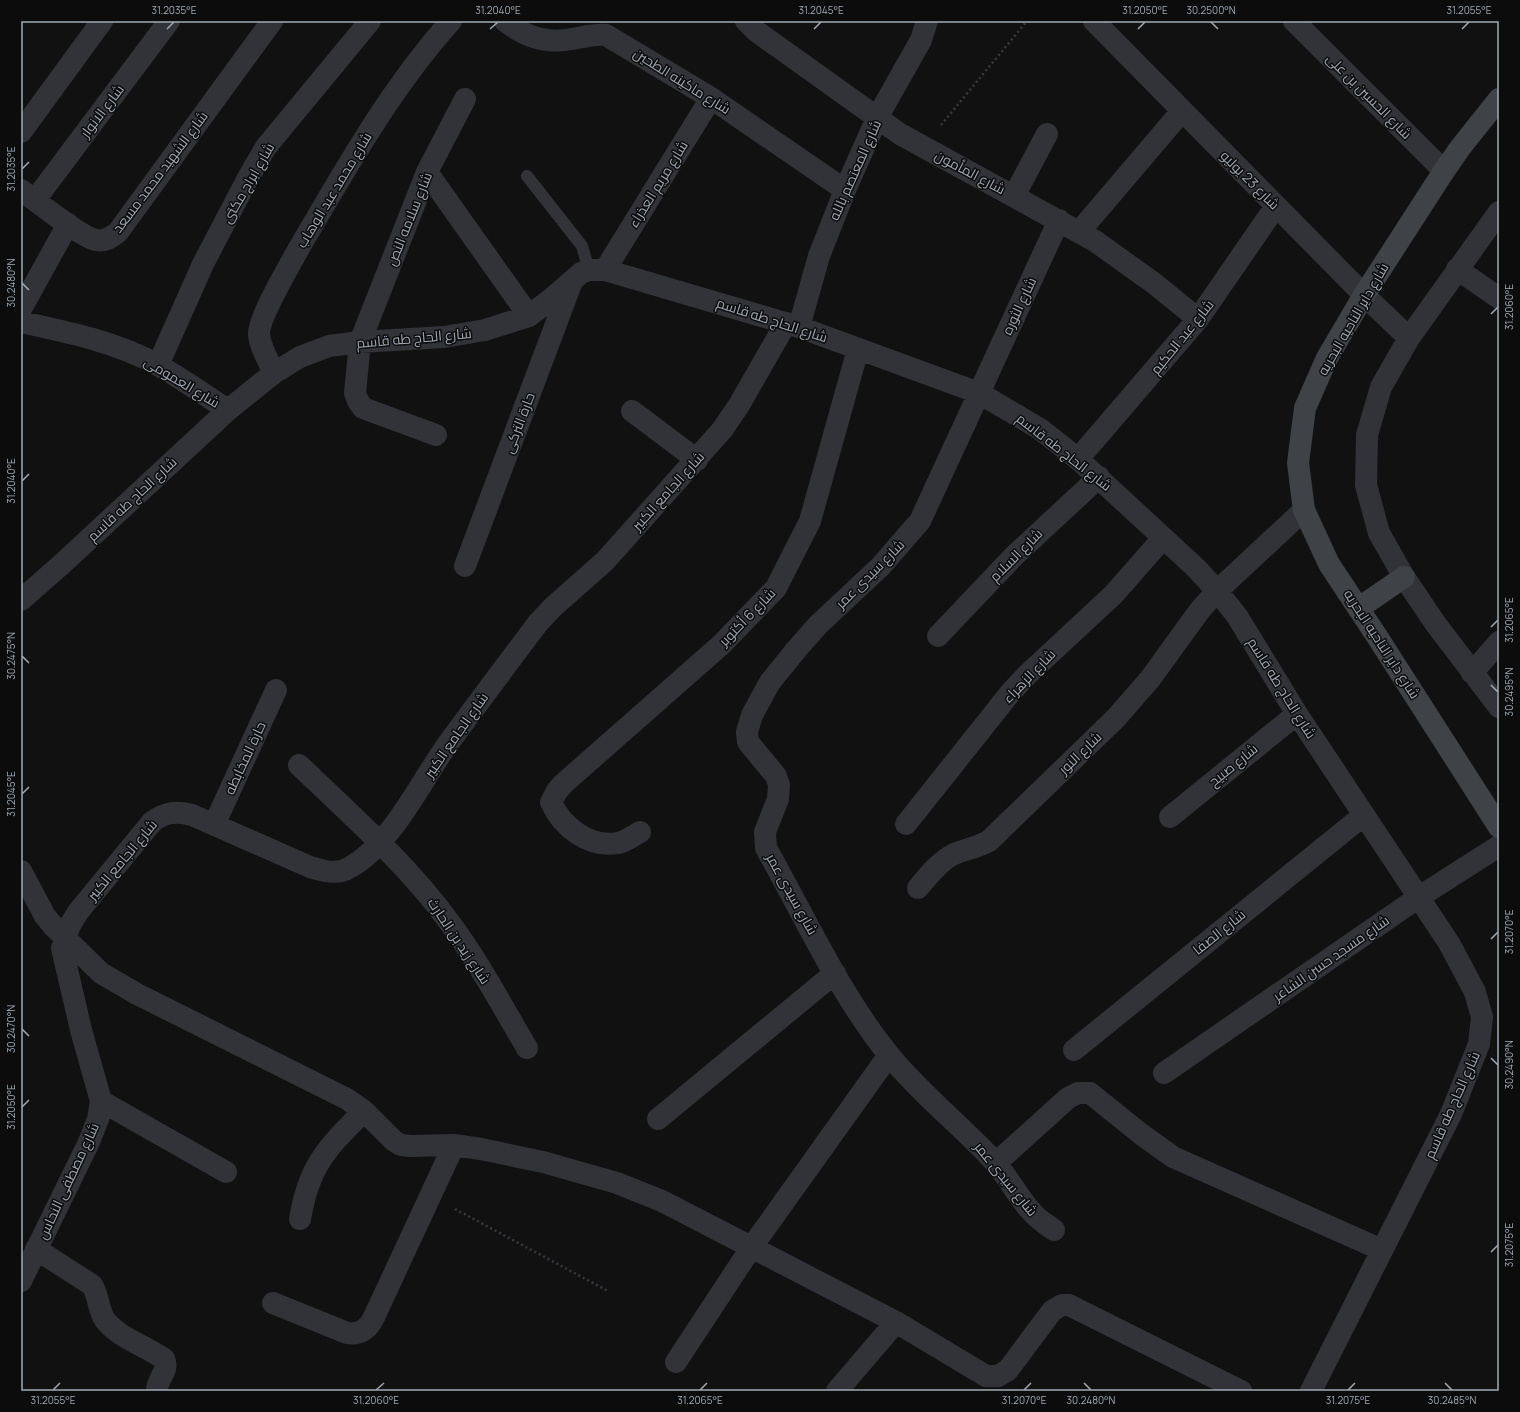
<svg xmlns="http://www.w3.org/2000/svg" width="1520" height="1412" viewBox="0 0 1520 1412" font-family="Manrope,Cairo,sans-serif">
	<rect width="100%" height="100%" fill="#111112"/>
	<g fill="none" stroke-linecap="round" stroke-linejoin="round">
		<path stroke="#373b3f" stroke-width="2.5" stroke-dasharray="2 3" stroke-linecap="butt" d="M941,125L1027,21
			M455,1209L608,1291"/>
		<path stroke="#313338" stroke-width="12" d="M527,176L582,246L589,270"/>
		<path stroke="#313338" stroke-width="22" d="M505,21C525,37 547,44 572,39C584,37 595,34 606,35L711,98L845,190
			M746,21L756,31L900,134L1095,241L1155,284L1198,319
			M1094,21L1364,295L1409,338
			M1294,21L1444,171
			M21,132L102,21
			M427,172L529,316
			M21,190C35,200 82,238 96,240C105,242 112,237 118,232L272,21
			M1014,196L1047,134
			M35,200L169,21
			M1499,212L1409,338L1381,387L1367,435L1366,485L1379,533L1404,577L1435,623L1499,707
			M1079,232L1182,111
			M1457,269L1499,298
			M605,270L711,98
			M21,309L68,224
			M21,322C68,332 116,342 158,365C182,379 205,395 228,410
			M799,327L819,256L845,190L877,118L921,40L927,21
			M158,365L203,264L249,176L266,147L370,21
			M274,373C269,361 259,346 259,333C259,317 290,265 299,248C345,170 390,89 451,21
			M632,411L697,460
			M436,435L363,408L358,401L355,393L360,342L427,172L465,99
			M1078,459L1198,319L1276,206
			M465,566L571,284
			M21,600L62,564L228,410L274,373L300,357L329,346L360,342L444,337L485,330L529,316L551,299L581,273L589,270H605L799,327L979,393L1040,429L1078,459L1196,568L1217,591L1237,616L1297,714L1449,943L1475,992L1482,1017L1479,1044L1451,1114L1311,1391
			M938,636L1013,557L1099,477
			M1472,673L1499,642
			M299,765C351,815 407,864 450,923C479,962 502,1006 527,1048
			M1170,817L1297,714
			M906,824L1011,692L1028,674L1114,594L1163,538
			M214,825L276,690
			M640,832C633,836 625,842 618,843C589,848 562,827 551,802L557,791L563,784L722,644L776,588L810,521L858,349
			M21,871L45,916L54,927L101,973L137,994L347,1099L364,1111L393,1140L401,1145L411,1146L454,1145L481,1149L543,1162L617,1183L662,1201L896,1322L986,1376H998L1008,1370L1052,1311L1062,1305H1069L1241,1391
			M918,888C928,876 940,861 954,854C966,849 976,848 989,841L1116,718L1150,679L1200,610L1217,591L1304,510
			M1074,1050L1364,815
			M1164,1073L1419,897L1499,846
			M101,1101L226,1172
			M658,1119L835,973
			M996,1163L1068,1098L1078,1093H1090L1141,1134L1173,1157L1382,1250
			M300,1219C309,1165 327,1148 364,1111
			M1054,1230C1046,1224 1037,1219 1031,1211C1016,1195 1007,1174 991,1158C958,1123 920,1093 889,1055C839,993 805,917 766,848L765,832L778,799L779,785L776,776L748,742L747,732L752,715L770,682L796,650L818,625L881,566L920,521L1059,220
			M36,1249L92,1285C99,1296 98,1310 105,1320C119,1338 146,1346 164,1359C170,1371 156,1379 157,1391
			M21,1281L89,1142L98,1119L101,1101L81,1030L62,948L70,925L78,912L152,822C165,812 176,811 192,815L310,867C323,871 337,875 349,868C391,845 420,783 447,745C477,704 508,663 538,623L553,607L605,561L722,430L739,405L786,323
			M273,1303L347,1333C360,1335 369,1329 374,1317L454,1145
			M676,1362L751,1248L889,1055
			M837,1391L896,1322"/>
		<path stroke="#3f4348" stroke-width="22" d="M1499,99L1460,148L1444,171L1364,295L1327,358L1305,408L1298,463L1304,510L1329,564L1378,638L1499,827
			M1359,608L1404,577"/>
	</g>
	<path fill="none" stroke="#a0aab5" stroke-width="1.5" d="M1211,22L1218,29M167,29L174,22M490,29L498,22M814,29L821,22M1138,29L1145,22M1462,29L1469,22M22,169L29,162M22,283L29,290M1491,314L1498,307M22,481L29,474M1491,627L1498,620M22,656L29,663M1491,685L1498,692M22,794L29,787M1491,939L1498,932M22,1029L29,1036M1491,1058L1498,1065M22,1107L29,1100M1491,1252L1498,1245M1084,1383L1091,1390M1445,1383L1452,1390M53,1390L60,1383M376,1390L384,1383M700,1390L707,1383M1024,1390L1031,1383M1348,1390L1355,1383"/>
	<g text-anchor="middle" stroke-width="3" stroke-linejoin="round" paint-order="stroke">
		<g font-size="14" fill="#a0aab5" stroke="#0c0c0d">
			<text transform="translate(682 81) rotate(32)" y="5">شارع ماكينه الطحين</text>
			<text transform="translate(1369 96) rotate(45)" y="5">شارع الحسين بن على</text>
			<text transform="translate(102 111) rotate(-53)" y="5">شارع الانوار</text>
			<text transform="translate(855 170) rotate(-66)" y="5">شارع المعتصم بالله</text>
			<text transform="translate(160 172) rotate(-53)" y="5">شارع الشهيد محمد مسعد</text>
			<text transform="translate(970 172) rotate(28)" y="5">شارع المأمون</text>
			<text transform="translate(1250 180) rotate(45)" y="5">شارع 23 يوليو</text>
			<text transform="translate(248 183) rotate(-60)" y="5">شارع ابراج مكتى</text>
			<text transform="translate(658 184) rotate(-58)" y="5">شارع مريم العذراء</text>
			<text transform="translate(334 190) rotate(-59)" y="5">شارع محمد عبد الوهاب</text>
			<text transform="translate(409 219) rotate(-68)" y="5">شارع سلامه النص</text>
			<text transform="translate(1019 306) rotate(-65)" y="5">شارع الثوره</text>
			<text transform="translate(1353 319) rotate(-60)" y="5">شارع داير الناحيه البحريه</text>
			<text transform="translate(772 320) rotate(18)" y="5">شارع الحاج طه قاسم</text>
			<text transform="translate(1182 337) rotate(-51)" y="5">شارع عبد الحكيم</text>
			<text transform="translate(414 338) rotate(-5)" y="5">شارع الحاج طه قاسم</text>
			<text transform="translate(182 382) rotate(31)" y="5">شارع العمومى</text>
			<text transform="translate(519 423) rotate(-69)" y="5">حارة التركى</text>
			<text transform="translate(1064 452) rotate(38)" y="5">شارع الحاج طه قاسم</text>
			<text transform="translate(668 491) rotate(-48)" y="5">شارع الجامع الكبير</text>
			<text transform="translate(132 499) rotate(-43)" y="5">شارع الحاج طه قاسم</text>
			<text transform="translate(1016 555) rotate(-45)" y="5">شارع السلام</text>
			<text transform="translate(870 574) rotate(-45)" y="5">شارع سيدى عمر</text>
			<text transform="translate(747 617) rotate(-46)" y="5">شارع 6 أكتوبر</text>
			<text transform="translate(1382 644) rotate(57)" y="5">شارع داير الناحيه البحريه</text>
			<text transform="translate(1029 676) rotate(-46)" y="5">شارع الزهراء</text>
			<text transform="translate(1282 688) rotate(58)" y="5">شارع الحاج طه قاسم</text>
			<text transform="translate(456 735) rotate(-55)" y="5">شارع الجامع الكبير</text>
			<text transform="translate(1080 753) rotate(-44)" y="5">شارع النور</text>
			<text transform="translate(245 758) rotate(-65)" y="5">حارة المخابطه</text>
			<text transform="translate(1233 765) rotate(-39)" y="5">شارع صبيح</text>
			<text transform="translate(122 860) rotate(-50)" y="5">شارع الجامع الكبير</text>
			<text transform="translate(792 894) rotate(61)" y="5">شارع سيدى عمر</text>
			<text transform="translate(1219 932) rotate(-39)" y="5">شارع الصفا</text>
			<text transform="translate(459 941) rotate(56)" y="5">شارع زيد بن الحارث</text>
			<text transform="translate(1331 958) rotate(-35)" y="5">شارع مسجد حسن الشاعر</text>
			<text transform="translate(1452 1105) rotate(-66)" y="5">شارع الحاج طه قاسم</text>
			<text transform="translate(1006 1179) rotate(51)" y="5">شارع سيدى عمر</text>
			<text transform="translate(68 1181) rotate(-65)" y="5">شارع مصطفى النحاس</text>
		</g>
	</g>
	<rect width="1520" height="1412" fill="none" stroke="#0c0c0d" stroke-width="44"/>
	<rect x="22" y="22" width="1476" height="1368" fill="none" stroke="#a0aab5" stroke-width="1.5"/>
	<g font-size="10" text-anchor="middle" fill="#a0aab5">
		<text x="174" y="14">31.2035°E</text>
		<text x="498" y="14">31.2040°E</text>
		<text x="821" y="14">31.2045°E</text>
		<text x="1145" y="14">31.2050°E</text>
		<text x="1211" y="14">30.2500°N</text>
		<text x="1469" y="14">31.2055°E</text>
		<text transform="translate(11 169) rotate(-90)" y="4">31.2035°E</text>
		<text transform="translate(11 283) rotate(-90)" y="4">30.2480°N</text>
		<text transform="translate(1509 307) rotate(-90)" y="4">31.2060°E</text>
		<text transform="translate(11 481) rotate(-90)" y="4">31.2040°E</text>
		<text transform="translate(1509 620) rotate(-90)" y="4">31.2065°E</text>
		<text transform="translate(11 656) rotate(-90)" y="4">30.2475°N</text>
		<text transform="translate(1509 692) rotate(-90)" y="4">30.2495°N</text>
		<text transform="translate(11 794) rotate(-90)" y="4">31.2045°E</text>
		<text transform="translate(1509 932) rotate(-90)" y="4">31.2070°E</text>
		<text transform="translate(11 1029) rotate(-90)" y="4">30.2470°N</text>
		<text transform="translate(1509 1065) rotate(-90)" y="4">30.2490°N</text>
		<text transform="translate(11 1107) rotate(-90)" y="4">31.2050°E</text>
		<text transform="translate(1509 1245) rotate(-90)" y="4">31.2075°E</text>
		<text x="53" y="1404">31.2055°E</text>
		<text x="376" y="1404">31.2060°E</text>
		<text x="700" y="1404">31.2065°E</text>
		<text x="1024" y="1404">31.2070°E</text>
		<text x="1091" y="1404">30.2480°N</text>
		<text x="1348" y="1404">31.2075°E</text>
		<text x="1452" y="1404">30.2485°N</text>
	</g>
</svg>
